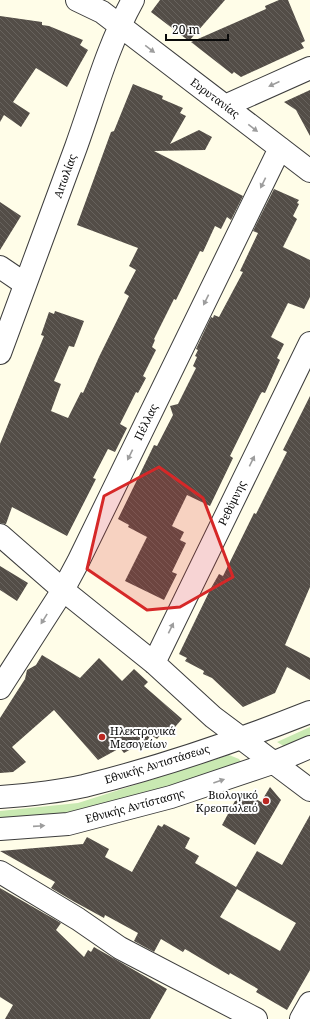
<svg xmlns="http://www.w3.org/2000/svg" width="310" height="1019" viewBox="0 0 310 1019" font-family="'Noto Serif',serif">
	<defs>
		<pattern id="building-back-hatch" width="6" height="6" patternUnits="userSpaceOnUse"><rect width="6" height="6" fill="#534d47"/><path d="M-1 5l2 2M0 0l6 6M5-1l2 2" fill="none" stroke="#67625d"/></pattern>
	</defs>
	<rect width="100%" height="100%" fill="#fffde8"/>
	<path fill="#c9e9b2" d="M310,727V740L287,748L277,742Z
		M229,755L239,759L242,763L241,767L70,817L0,822V811L78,803Z"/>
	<path fill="url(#building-back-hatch)" fill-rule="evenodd" d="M160,0H225L189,41L151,12Z
		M279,0H288L305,41L301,43L304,48L241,77L234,72L232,74L191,42L266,9L265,6Z
		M0,16L42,22V25L49,26L83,40L80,45L88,50L67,87L36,68L13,102L30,113L21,127L4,115L0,122Z
		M133,84L163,96L162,99L183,108L180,113L186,116L170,144L199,130L212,137L205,150L154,151L243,196L231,220L227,217L221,229L215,226L203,252L200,251L176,300L174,299L154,339L155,340L152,347L156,350L143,376L146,378L138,393L136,392L120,424L127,428L115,452L108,449L93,478L96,479L67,536L12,507L6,524L0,523V444L44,336L41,335L49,312L54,314L55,311L84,321L74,347L69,346L54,381L61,384L51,411L68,418L81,392L83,393L99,357L129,296L124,293L136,270L129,266L138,248L77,225L111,132L114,131Z
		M310,90V136L296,110L284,102Z
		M274,189L299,200L297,203L299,204L293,216L297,219L283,247L310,260V297L304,309L288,303L271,337L284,344L277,358L280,360L265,393L262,392L260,395L230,456L233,458L210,506L187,495L172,526L184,532L180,540L186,543L172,572L177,574L164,600L125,581L147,537L128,527L129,525L118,519L154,445L157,446L173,415L170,406L178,404L196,368L193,366L197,357L195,356L198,350L196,349L211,317L213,318L214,315L219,317L243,272L240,271L258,233L253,231Z
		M0,202L21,216L0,250Z
		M310,396V587L285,645L310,658V680L287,667L275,693L243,707L212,678L203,674L204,671L185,661L187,658L179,654L211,588L219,574L223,576L254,513L256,514L287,452L283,450Z
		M0,566L28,583L17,601L0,590Z
		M42,655L80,678L99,658L122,681L134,669L148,682L144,686L182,719L168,735L163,732L157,739L151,735L146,742L141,738L131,749L124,753L120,748L98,760L54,710L12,747L26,762L13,772L0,773V718L25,679L27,670L36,665Z
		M270,787L281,800L255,845L222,825L235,801L251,796L261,802Z
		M310,815V970L287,1010L256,992L258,989L230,973L229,975L185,949L183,952L161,939L154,952L134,941L138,933L105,915L104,918L73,901L51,888L55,882L0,851L83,844L87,837L109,849L105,857L132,872L158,825L162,827L164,824L190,838L185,848L199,856L195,863L236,887L257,851L282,865ZM237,889L296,923L280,951L220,917Z
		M0,888L61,923L56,930L84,957L88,950L91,952L94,947L167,989L150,1019H5L13,1005L0,997Z"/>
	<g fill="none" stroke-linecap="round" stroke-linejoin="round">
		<defs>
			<path id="minor" d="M77,0L102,12L310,171
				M225,106L310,68
				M0,267L25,284
				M0,353C25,284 51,216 76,147C94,97 107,47 133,0
				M0,535L63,590L154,663L213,717L310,790
				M154,663L310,343
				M0,688L63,590L78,562L280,148
				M0,797C28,795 57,792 84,786C161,767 237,741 310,712
				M0,829L68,824L171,797L275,762L310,747
				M0,872L78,919L120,948L256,1019
				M301,1019L310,1003"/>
		</defs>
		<use href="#minor" stroke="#3d3d3d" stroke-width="24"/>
		<use href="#minor" stroke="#fff" stroke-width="22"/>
	</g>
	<defs><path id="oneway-solid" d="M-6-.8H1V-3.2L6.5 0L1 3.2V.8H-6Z"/></defs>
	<g fill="#9d9d9d">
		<use href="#oneway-solid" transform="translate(150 49) rotate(37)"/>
		<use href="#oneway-solid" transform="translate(274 84) rotate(156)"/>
		<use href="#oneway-solid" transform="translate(253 128) rotate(38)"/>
		<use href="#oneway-solid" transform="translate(263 183) rotate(116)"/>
		<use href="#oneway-solid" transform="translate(206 300) rotate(116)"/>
		<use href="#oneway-solid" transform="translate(130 455) rotate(116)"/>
		<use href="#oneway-solid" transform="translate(252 461) rotate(-64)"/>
		<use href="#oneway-solid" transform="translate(44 619) rotate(122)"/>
		<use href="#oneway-solid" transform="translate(171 628) rotate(-64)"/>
		<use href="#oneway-solid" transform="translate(219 781) rotate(-19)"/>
		<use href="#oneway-solid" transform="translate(39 826) rotate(-4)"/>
	</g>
	<path fill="#d62828" fill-opacity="0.2" stroke="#d62828" stroke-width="3" stroke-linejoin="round" d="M159,467L203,498L233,577L180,607L147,610L87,569L104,496Z"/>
	<g fill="#bb2822" stroke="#fff" stroke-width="1.5">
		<circle cx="102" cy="737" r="4"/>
		<circle cx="266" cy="801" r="4"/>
	</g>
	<g text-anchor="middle" stroke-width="4" stroke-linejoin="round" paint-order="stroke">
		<g font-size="11" fill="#0a0a0a" stroke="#fff">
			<text transform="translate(215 98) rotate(37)" y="4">Ευρυτανίας</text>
			<text transform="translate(65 176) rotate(-70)" y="4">Αιτωλίας</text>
			<text transform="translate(146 422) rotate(-64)" y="4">Πέλλας</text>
			<text transform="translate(232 503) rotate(-64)" y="4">Ρεθύμνης</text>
			<text transform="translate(157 764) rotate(-17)" y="4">Εθνικής Αντιστάσεως</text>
			<text transform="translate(135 806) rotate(-15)" y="4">Εθνικής Αντίστασης</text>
		</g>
		<g font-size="11" fill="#0a0a0a" stroke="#fff" text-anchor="start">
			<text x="110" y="735">Ηλεκτρονικά<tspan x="110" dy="13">Μεσογείων</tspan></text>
			<text x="258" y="799" text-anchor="end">Βιολογικό<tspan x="258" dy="13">Κρεοπωλειό</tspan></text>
		</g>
	</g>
	<path d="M166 34v6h62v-6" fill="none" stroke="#0a0a0a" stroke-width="2"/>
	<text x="172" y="34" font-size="12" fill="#0a0a0a" stroke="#ffffff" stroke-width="3" paint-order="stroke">20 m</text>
</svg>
